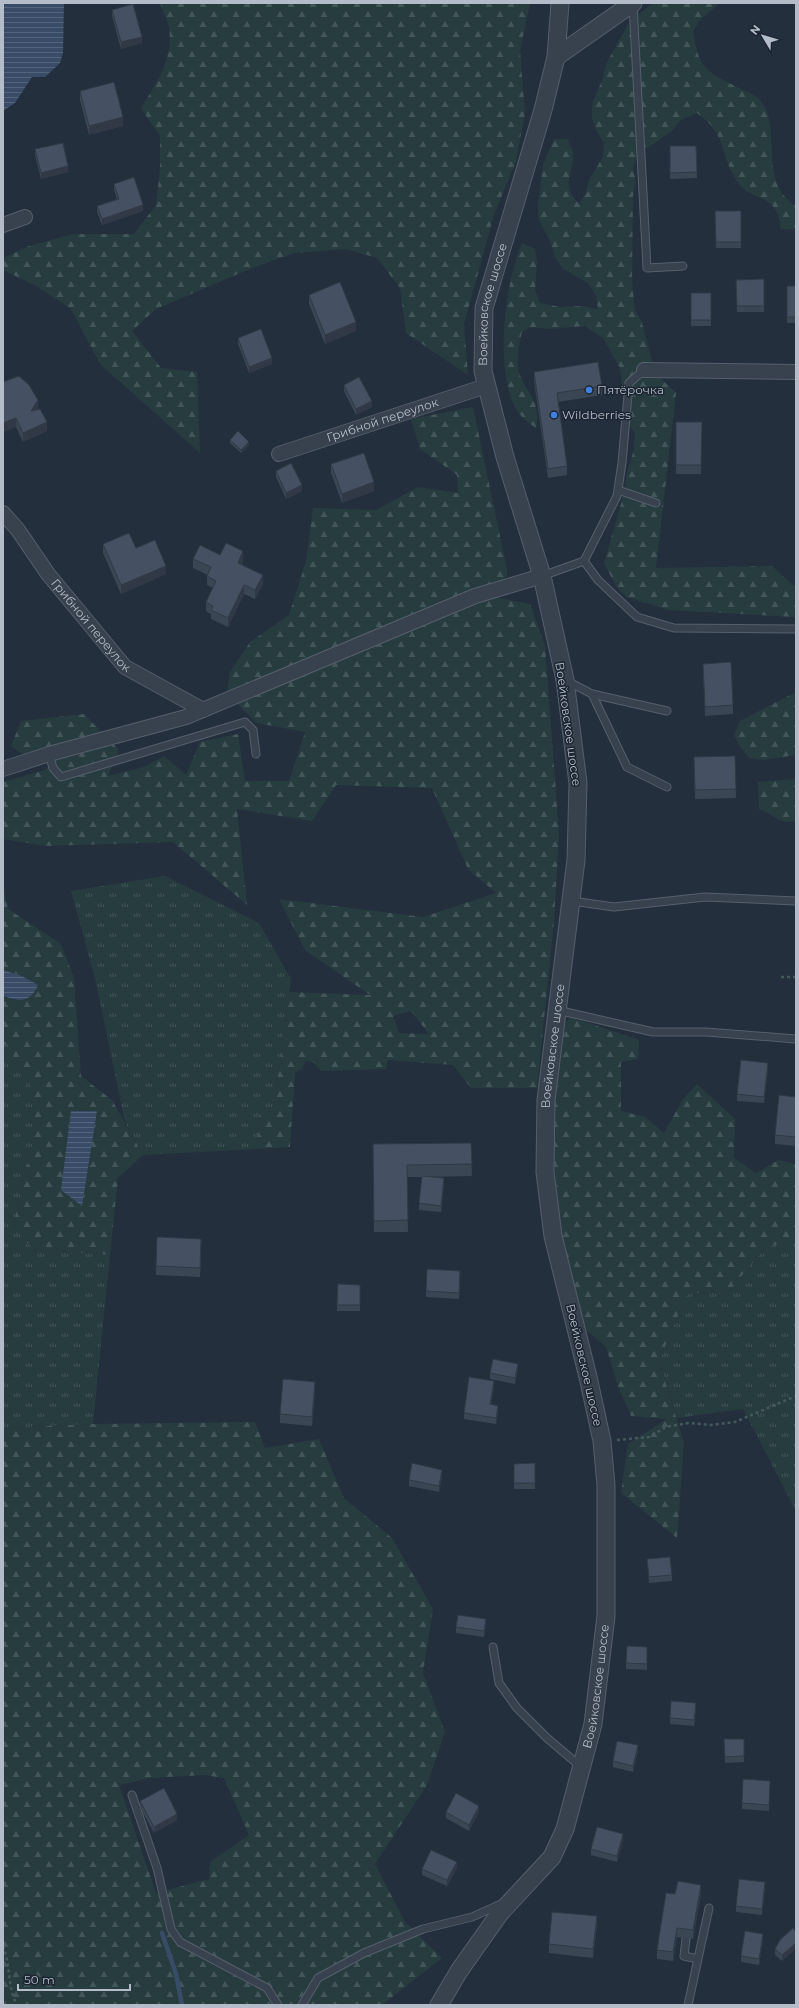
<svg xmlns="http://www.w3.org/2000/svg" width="799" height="2008" viewBox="0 0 799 2008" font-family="Montserrat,sans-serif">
	<defs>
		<pattern id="grass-tufts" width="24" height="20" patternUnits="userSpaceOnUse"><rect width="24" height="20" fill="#263c3f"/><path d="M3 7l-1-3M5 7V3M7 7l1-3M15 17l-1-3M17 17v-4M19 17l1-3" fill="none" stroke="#435659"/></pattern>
		<pattern id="forest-firs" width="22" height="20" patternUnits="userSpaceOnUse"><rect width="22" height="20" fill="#263c3f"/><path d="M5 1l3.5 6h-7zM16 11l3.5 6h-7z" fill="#435659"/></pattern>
		<pattern id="water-rules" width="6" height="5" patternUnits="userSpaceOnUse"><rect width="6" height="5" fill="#394c67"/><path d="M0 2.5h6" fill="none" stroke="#53647b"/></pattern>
	</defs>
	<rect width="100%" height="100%" fill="#242f3e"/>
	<path fill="url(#grass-tufts)" d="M165,876L259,923L291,979L274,1106L260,1111L257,1149L143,1155L125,1122L95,978L71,891Z
		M6,1045L32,1087L34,1137L13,1226L32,1249L110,1255L93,1424L3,1428V1046Z
		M796,1239V1511L743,1409L677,1418L659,1361L687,1294L730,1290L765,1248Z"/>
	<path fill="url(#forest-firs)" fill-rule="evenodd" d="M160,3H530L520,51L525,113L516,161L494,215L464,324L468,375L406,333L400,288L377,258L346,249L294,253L252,268L156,309L132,331L161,368L197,372L200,453L100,364L71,309L38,287L3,270V258L29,246L73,234H134L156,205L160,169V136L141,108C157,83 174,57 169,27C167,19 162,10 160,3Z
		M654,3H720L701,19L693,31C699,74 710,72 745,91C750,93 757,96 760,100C784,130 756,181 796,206V230L781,229C777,189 750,205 735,178C719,151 727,134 697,113L681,120L672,131L637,155L633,168L636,182L633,196L632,281L635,310L642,323L653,365L659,377L676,393L656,568L772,566L796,588V617L669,610L627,597L617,588L604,563L625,490L626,477L634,449L635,434L627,422L620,368L603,338L585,326L549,329L532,327L522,332C519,345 515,362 520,375C529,396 541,403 536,428C528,422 521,417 516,409C494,370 505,282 522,243L535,249L537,263L535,290L540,303L560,307L582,306L598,309L596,296L588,283L563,269L555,257L551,243L538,218V205L543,165L554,139H568C569,144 573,149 573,154C574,177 559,182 579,204L586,193L589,180L603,157L604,143L597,132L592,118V104L603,78L606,64L631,19Z
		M473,407L508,574L494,597L530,604L545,646L559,833L554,921L537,1088H471L453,1065L388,1060L386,1069L321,1071L313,1062L305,1061L302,1069L295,1073L290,1147L257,1149L260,1111L274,1106L289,992L370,995L305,950L279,899L423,917L496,893L468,869L432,788L336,785L312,821L237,809L247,905L173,842L46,846L3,839V782L45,770L56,760L37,764L11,746L21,721L84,714L119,750L108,776L144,767L164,756L186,775L200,742L238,734L245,781H289L305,732L257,723L227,694L230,672L250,642L289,615L306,561L313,508L376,510L418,487L458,493L457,475L420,449L411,419ZM411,1011L428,1033V1034L399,1033L393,1016Z
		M796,692V755L763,760L749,758L740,747L734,735L740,721Z
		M796,779V821C779,825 774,814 759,809L758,782Z
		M3,885L8,909L61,944L74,978L81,1076L112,1100L143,1155L118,1178L110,1255L32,1249L13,1226L34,1137L32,1087L6,1045L3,1046V996L17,1001L22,976L3,970Z
		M570,1017L639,1040L638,1059L621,1062V1111L645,1117L664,1133L683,1099L697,1084L735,1119L734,1158L756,1173L778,1160L796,1164V1239L765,1248L730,1290L687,1294L659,1361L684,1443L677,1538L621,1493L628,1444L667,1419L631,1416L618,1386L606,1347L585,1329L563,1247L551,1132L563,1027Z
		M255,1422L265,1448L319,1439L344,1498L392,1538L433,1609L423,1673L445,1732L427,1785L375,1864L405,1922L442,1958L382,2005H3V1428L93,1424ZM204,1775L224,1778L249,1835L210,1862L209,1879L156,1893L119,1785L150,1778Z"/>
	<path fill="url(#water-rules)" d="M3,3H64L63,53L60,63L45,77H32L15,103L3,111Z
		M3,970L22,976L38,985C30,1003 20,1002 3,996Z
		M71,1111H97L82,1206L61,1190Z"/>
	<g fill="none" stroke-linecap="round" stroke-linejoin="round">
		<path stroke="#394c67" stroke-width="4.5" d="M162,1933L176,1974L182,2005"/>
		<defs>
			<path id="service" d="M633,4L647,268L683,266
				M618,490L656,503
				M584,561L617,496L622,463L629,383L644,370
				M542,576L584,561L598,580L637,617L674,628L796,629
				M567,681L592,694L667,711
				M592,694L627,767L667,787
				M49,754L53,768L61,777L245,722L253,730L256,754
				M572,901L614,907L705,897L796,901
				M557,1010L653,1032H706L796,1039
				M493,1647L499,1683L517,1708L547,1738L580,1766
				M132,1795L157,1868L171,1929L180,1942L267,1988L278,2005
				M686,1939L684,1956L698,1959
				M302,2005L318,1978L364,1953L423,1929L472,1917L501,1904
				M688,2005L709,1908"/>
			<g id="minor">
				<path d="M3,225L25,217"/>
				<path d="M644,370L796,372"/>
				<path id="s1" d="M279,454L486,386"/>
				<path id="s2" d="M3,513L18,530L48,574L125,667L203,710"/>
				<path d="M3,769L49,754L186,717L475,596L542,576"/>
			</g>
			<g id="tertiary">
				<path d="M556,57L633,3"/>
				<path id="s3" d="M439,2005L459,1971L500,1913L552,1857L565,1829L593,1724L606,1616V1485L602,1441L588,1377L553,1236L545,1172L546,1100L576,860L578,783L565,680L542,576L505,457L483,371L484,308L543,110L556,57L560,3"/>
			</g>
		</defs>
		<use href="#service" stroke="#565f6c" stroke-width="9"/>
		<use href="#minor" stroke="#565f6c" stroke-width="16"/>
		<use href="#tertiary" stroke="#565f6c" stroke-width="19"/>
		<path stroke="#44595c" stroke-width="2.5" stroke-dasharray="3 3" stroke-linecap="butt" d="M781,977H796
			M617,1440L649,1437L666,1427L688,1423L711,1425L735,1422L796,1396
			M3,1946C11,1965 7,1987 17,2005"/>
		<use href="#service" stroke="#38414e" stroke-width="7"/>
		<use href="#minor" stroke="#38414e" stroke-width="14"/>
		<use href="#tertiary" stroke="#38414e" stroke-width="17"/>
	</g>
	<path fill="#3b4654" d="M112,10L142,43L121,49L112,16Z
		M80,91L123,126L89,135L80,100Z
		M670,146H696L697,178L670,179Z
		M35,149L68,172L41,179L35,155Z
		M114,184L143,211L102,225L97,212V206L117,199L114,190Z
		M715,211H741V248H716Z
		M764,279V312H737L736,280Z
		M787,286H796V323H787Z
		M691,293H711V326H691Z
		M309,295L356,331L325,344L309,304Z
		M238,338L272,364L249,373L238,344Z
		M534,372L602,386V395L558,402L567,466V475L548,478L534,381Z
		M19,376L38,408L37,410L47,431L23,442L16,427L3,432Z
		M344,385L372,407L356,415L344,391Z
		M676,422H702L701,474H676Z
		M230,440L249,445L241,453L230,443Z
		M331,464L374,491L342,503L331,473Z
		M276,471L302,491L286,499L276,477Z
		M103,544L136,548L166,574L121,594L103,553Z
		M220,555L243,560L242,564L263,584L255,599L244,594L228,627L211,619V614L206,611V602L213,588L207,585V576L208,575L193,568V559Z
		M703,664L733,705V714L705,716Z
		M735,756L736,798L695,799L694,757Z
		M768,1069L764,1103L737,1101V1094Z
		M796,1097V1146L775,1144V1135Z
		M471,1143L472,1176L427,1177L444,1184L441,1212L419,1210V1203L422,1177H407L408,1232H374L373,1144Z
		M201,1248L200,1277L156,1275V1266Z
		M460,1277L459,1299L426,1297V1291Z
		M338,1284L360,1285V1311H337Z
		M518,1370L515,1384L490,1379V1373Z
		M494,1388L491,1405L498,1412L496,1424L464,1419V1413Z
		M315,1391L312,1426L280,1423V1414Z
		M535,1463V1489H514V1464Z
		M442,1476L439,1492L409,1486V1480Z
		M647,1559L672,1575V1581L649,1583Z
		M486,1625L484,1637L456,1633V1627Z
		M647,1653V1670L626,1669V1663Z
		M696,1709L694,1726L670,1724V1718Z
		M724,1739H744V1762L725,1763Z
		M638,1751L633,1772L613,1767V1761Z
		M770,1781L769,1811L742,1809V1803Z
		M140,1801L177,1820L154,1833L140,1807Z
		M446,1812H479L469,1831L446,1818Z
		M623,1840L617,1862L591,1855V1849Z
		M457,1868L447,1886L422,1875V1869Z
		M765,1889L762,1915L736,1912V1906Z
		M675,1894H701L693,1939L677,1937L673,1961L657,1959V1950Z
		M597,1925L593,1958L549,1953V1944Z
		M793,1928L782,1961L775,1955V1949Z
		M763,1940L759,1965L741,1962V1956Z"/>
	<path fill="#303945" d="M142,37V43L121,49V42Z
		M123,117V126L89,135V126Z
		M68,166V172L41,179V173Z
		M143,205V211L102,225V219Z
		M356,322V331L325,344V335Z
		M272,358V364L249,373V367Z
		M38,400V408L31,420V411Z
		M372,401V407L356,415V409Z
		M16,418V427L3,432V423Z
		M47,422V431L23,442V433Z
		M249,442V445L241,453V450Z
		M374,482V491L342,503V494Z
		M302,485V491L286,499V493Z
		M243,551V560L238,572V563Z
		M166,566V574L121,594V585Z
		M263,575V584L255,599V590Z
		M244,585V594L228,627V618Z
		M768,1063V1069L764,1103V1097Z
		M444,1178V1184L441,1212V1206Z
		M201,1239V1248L200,1277V1268Z
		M518,1364V1370L515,1384V1378Z
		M494,1381V1388L490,1410V1404Z
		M315,1382V1391L312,1426V1417Z
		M498,1406V1412L496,1424V1418Z
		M442,1470V1476L439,1492V1486Z
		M486,1619V1625L484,1637V1631Z
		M638,1745V1751L633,1772V1766Z
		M479,1806V1812L469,1831V1825Z
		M177,1814V1820L154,1833V1827Z
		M623,1834V1840L617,1862V1856Z
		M457,1862V1868L447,1886V1880Z
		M765,1882V1889L762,1915V1909Z
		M701,1885V1894L693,1939V1930Z
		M597,1916V1925L593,1958V1949Z
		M677,1928V1937L673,1961V1952Z
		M763,1934V1940L759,1965V1959Z
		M796,1943V1949L782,1961V1955Z"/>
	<path fill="#455162" stroke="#303945" d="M133,4L142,37L121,42L112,10Z
		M114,82L123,117L89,126L80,91Z
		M63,143L68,166L41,173L35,149Z
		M670,146H696L697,172L670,173Z
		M134,177L143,205L102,219L97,206L119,199L114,184Z
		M715,211H741V242H716Z
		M764,279V306H737L736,280Z
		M340,282L356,322L325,335L309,295Z
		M787,286H796V317H787Z
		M691,293H711V320H691Z
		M261,329L272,358L249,367L238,338Z
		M598,362L602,386L557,393L567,466L548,469L534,372Z
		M19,376L29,385L38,400L31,411L40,409L47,422L23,433L16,418L3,423V382Z
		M359,377L372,401L356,409L344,385Z
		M676,422H702L701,465H676Z
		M238,431L249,442L241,450L230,440Z
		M364,453L374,482L342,494L331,464Z
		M291,463L302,485L286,493L276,471Z
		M129,533L136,548L155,540L166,566L121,585L103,544Z
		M226,543L243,551L238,563L263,575L255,590L244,585L228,618L211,610L213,606L206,602L216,581L207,576L211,567L193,559L200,545L220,555Z
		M731,662L733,705L705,707L703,664Z
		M735,756L736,789L695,790L694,757Z
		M741,1060L768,1063L764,1097L737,1094Z
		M779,1095L796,1097V1137L775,1135Z
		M471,1143L472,1164L407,1165L408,1220L374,1221L373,1144Z
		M422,1176L444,1178L441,1206L419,1203Z
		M157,1237L201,1239L200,1268L156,1266Z
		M427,1269L460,1271L459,1293L426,1291Z
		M338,1284L360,1285V1305H337Z
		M493,1359L518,1364L515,1378L490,1373Z
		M469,1377L494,1381L490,1404L498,1406L496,1418L464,1413Z
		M283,1379L315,1382L312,1417L280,1414Z
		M412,1463L442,1470L439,1486L409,1480Z
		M535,1463V1483H514V1464Z
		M670,1557L672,1575L649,1577L647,1559Z
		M458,1615L486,1619L484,1631L456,1627Z
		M627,1646L647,1647V1664L626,1663Z
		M671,1701L696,1703L694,1720L670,1718Z
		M724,1739H744V1756L725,1757Z
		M617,1741L638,1745L633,1766L613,1761Z
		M743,1779L770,1781L769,1805L742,1803Z
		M164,1788L177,1814L154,1827L140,1801Z
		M456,1793L479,1806L469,1825L446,1812Z
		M597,1827L623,1834L617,1856L591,1849Z
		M431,1850L457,1862L447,1880L422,1869Z
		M739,1879L765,1882L762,1909L736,1906Z
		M678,1881L701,1885L693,1930L677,1928L673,1952L657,1950L666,1893L675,1894Z
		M552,1912L597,1916L593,1949L549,1944Z
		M793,1928L796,1932V1943L782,1955L775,1949L780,1940Z
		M745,1931L763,1934L759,1959L741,1956Z"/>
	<g fill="#3f7fe0" stroke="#1d2633" stroke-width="1.5">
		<circle cx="589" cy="390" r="4"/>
		<circle cx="554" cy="415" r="4"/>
	</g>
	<g text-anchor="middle" stroke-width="3" stroke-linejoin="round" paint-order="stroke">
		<g font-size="12" fill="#b4bcc9" stroke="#1d2633">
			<text dy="4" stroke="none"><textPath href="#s3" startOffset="1768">Воейковское шоссе</textPath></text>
			<text dy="4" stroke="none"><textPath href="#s1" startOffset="109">Грибной переулок</textPath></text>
			<text dy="4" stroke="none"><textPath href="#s2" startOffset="143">Грибной переулок</textPath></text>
			<text transform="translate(568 724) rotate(82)" y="4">Воейковское шоссе</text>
			<text dy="4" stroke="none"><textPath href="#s3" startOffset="1012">Воейковское шоссе</textPath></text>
			<text transform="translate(584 1365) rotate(77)" y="4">Воейковское шоссе</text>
			<text dy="4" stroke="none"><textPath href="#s3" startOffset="364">Воейковское шоссе</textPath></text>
		</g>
		<g font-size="12" fill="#b4bcc9" stroke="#1d2633" text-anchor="start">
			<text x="597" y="394">Пятёрочка</text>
			<text x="562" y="419">Wildberries</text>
		</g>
	</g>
	<rect width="799" height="2008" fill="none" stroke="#b4bcc9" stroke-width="8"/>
	<g transform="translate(763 36) rotate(308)" stroke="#1d2633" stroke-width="3" paint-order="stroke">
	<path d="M0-3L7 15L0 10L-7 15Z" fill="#b4bcc9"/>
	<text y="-6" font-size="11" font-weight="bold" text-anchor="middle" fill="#b4bcc9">N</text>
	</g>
	<path d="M18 1984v6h112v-6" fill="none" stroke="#b4bcc9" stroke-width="2"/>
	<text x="24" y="1984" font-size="12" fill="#b4bcc9" stroke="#1d2633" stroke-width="3" paint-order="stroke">50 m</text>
</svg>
